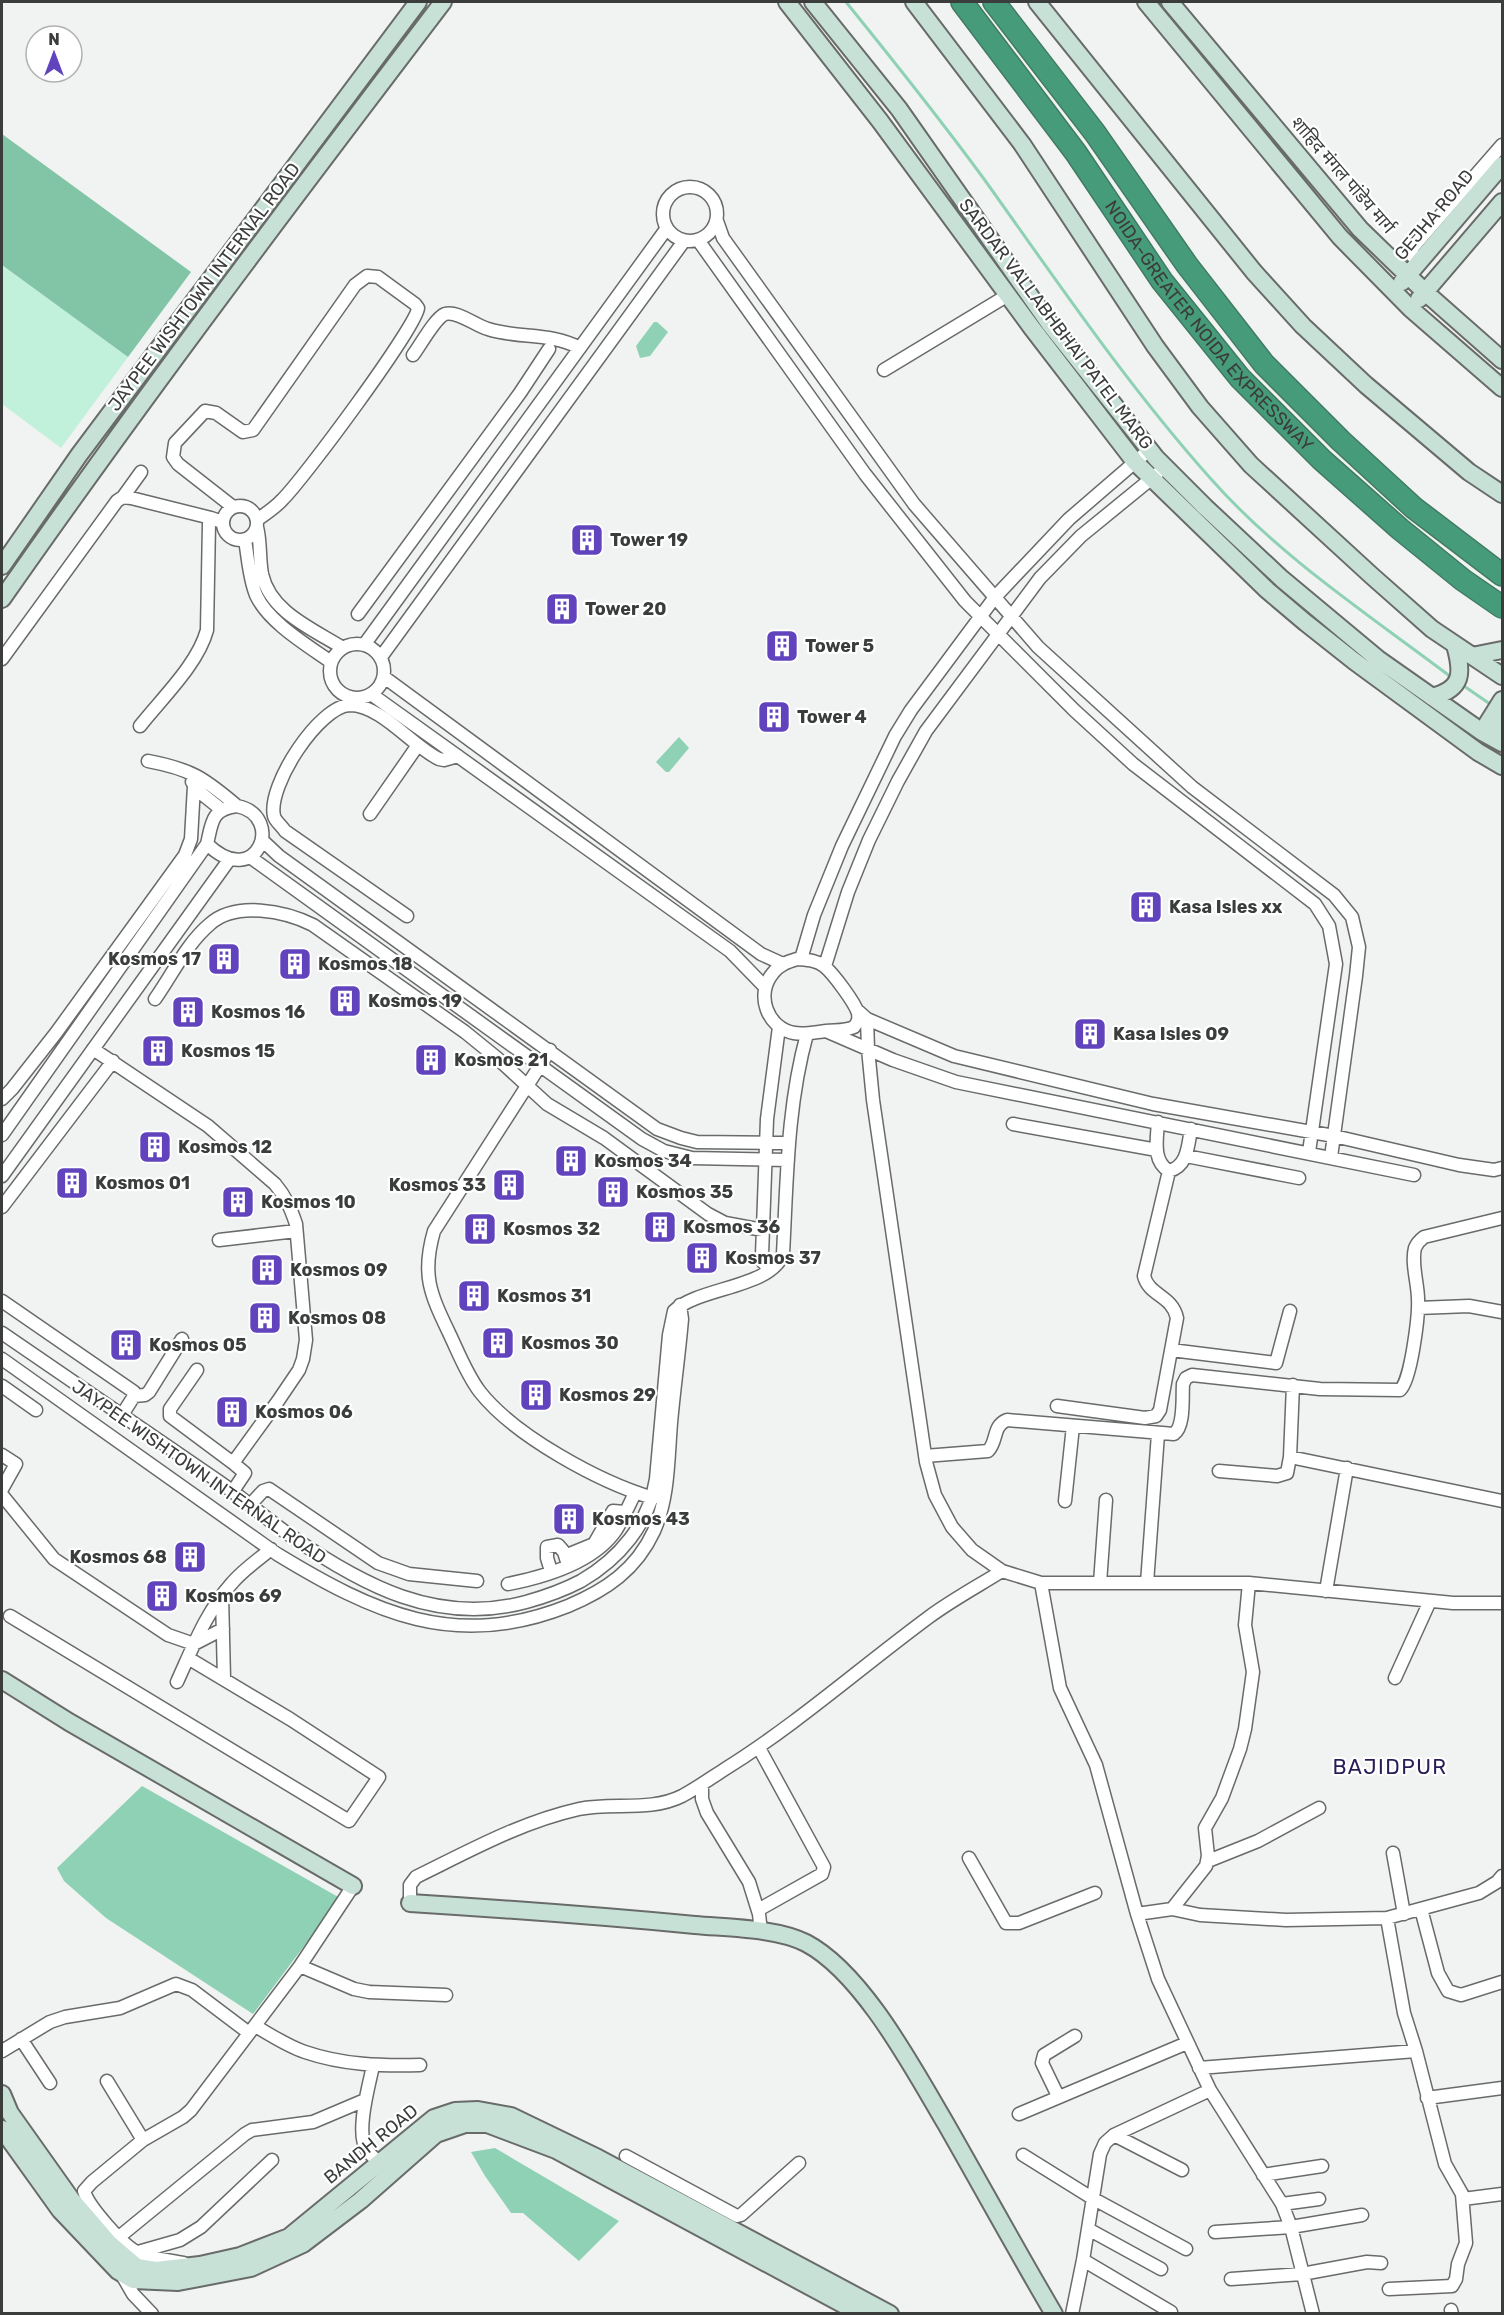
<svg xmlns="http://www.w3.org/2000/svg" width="1504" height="2315" viewBox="0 0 1504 2315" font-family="Rubik,'Noto Sans Devanagari',sans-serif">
	<rect width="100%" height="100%" fill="#f0f3f2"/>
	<path fill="#c2f1db" d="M2,265L128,357L61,448L2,404Z"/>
	<path fill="#81c4a6" d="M2,134L191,272L128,357L2,265Z"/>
	<path fill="#8ed1b4" d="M654,322H657L668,332L650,356L640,358L636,346Z
		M679,737L689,748L669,772H666L656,762Z
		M142,1786L340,1898L253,2014L106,1918L64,1881L57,1868Z
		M495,2148L619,2221L579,2261L523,2213H511L485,2176L471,2152Z"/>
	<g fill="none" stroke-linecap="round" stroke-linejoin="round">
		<path stroke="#8ed1b4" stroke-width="3" d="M846,2C893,60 940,119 984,179C1057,281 1127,385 1211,479C1280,557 1369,615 1451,677
			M1461,684L1493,706"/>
		<defs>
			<path id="street" d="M663 214a27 27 0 1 1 54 0a27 27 0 1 1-54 0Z
				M717,221L723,238L914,504L1038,647L1192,787L1334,895L1352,917L1359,947L1356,976L1331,1157
				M698,240L865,474L965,601L1074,710L1133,764L1315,904L1329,926L1336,964L1309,1152
				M1419,264L1411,254L1413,247L1502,145
				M413,355C420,346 435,318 445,314C457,310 476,326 488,329C520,339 549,332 580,348
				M884,370L1008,295
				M123,497L141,472
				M223 523a17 17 0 1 1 34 0a17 17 0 1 1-34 0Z
				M233,507L178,464L173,457L175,443L205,411L216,413L243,432L253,430L355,285L367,276L378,277L415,304L418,308C417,326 302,481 282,500C275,508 265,514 257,520
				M257,527C261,543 259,558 262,574C270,612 313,629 343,648
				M245,540C248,557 249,578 256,595C268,622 307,645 331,662
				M358,614L520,393L549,349
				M330 671a27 27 0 1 1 54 0a27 27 0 1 1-54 0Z
				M364,645L667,228
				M381,657L684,241
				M2,659L117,501L123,497L131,498L211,518
				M384,677L761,954L783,964
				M371,694L730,951L765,987
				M140,726C162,698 198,664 207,630L209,523L211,518L222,522
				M148,761C191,769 204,778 237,806
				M192,782L202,794L222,810
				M237,806C286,816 257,892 207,844C212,823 211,809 237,806Z
				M370,814L418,745
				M262,840L279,856L657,1129L681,1138L697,1142L788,1143
				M250,857L642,1139L664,1151L692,1158L788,1160
				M407,916L285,831C282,826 275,821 274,816C267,786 319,706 350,705C381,705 412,746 439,759L444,760L458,756
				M797,959C807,960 816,960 824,966C833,973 855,1003 858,1013C859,1019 858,1022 854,1027C846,1031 836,1030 826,1031C816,1032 805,1035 794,1033C767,1028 755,994 773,973C779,965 787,962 797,959Z
				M801,959L814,915L842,846L895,736L911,710L995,597L1069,519L1149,450
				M825,966L848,892L869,840L898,781L926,731L1040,578L1081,536L1157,474
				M155,999C172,975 187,943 210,924C236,901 285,911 313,925L465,1032L497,1058L547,1104L604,1138L708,1214L725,1223L763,1230
				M857,1010L867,1019L954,1056L1153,1104L1334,1136L1459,1165L1494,1170L1502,1168
				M867,1019L868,1049L873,1100L926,1462L935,1495L952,1527L972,1550L1002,1571L1041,1583H1249L1453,1603H1502
				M826,1031L893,1060L956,1082L1414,1175
				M93,1049L208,1126L275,1184C286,1197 291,1209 296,1224L306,1340L303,1359L299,1370L278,1401L233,1463L170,1416V1409L197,1370
				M550,1050L434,1231C421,1276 431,1295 450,1335C459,1354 467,1375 480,1392C515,1436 599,1482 653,1498
				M2,1099L12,1089L56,1033L185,855L191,839L194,786
				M1158,1122C1157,1139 1152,1161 1169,1171C1188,1166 1188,1145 1191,1129
				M1013,1124L1157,1150
				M2,1135L207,844
				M1186,1156L1299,1178
				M2,1176L229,860
				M2,1207L113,1061
				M219,1240L296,1231
				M770,1270L762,1261V1255L767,1119L779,1027
				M2,1301L134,1392V1396L122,1415
				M1418,1308L1469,1306L1502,1312
				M2,1333C74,1382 146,1432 218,1481C243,1498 266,1519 291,1536C362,1585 437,1626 526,1602C544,1597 564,1590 581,1581C619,1559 649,1524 656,1479L669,1335L674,1311C699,1287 771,1288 783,1254C787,1180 787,1106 807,1034
				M1171,1350L1276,1363L1290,1311
				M2,1359L277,1554C374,1613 455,1651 568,1606C606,1590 636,1570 654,1531C669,1497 668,1459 671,1423C674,1389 679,1354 682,1319L680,1305
				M2,1386L36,1410
				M134,1396L145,1395L149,1392L182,1339
				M1057,1406L1145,1418L1156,1416L1160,1410L1177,1318C1172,1295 1149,1296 1144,1276L1169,1171
				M2,1455L16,1464L2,1489
				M925,1456L988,1451C998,1441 992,1426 1007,1420L1174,1434C1185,1426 1182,1397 1183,1384L1186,1378L1192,1375L1320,1389L1400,1390C1411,1381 1419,1315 1418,1299C1418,1284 1411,1263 1415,1248C1417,1243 1420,1240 1424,1237L1502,1218
				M1290,1457L1502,1501
				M233,1463L245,1473L233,1491
				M1219,1471L1277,1476L1287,1473L1290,1457L1293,1385
				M2,1495L54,1559L168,1635L194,1644L223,1629
				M1065,1501L1073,1426
				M250,1505L263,1491L269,1489L378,1563L409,1574L477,1581
				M572,1553L594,1544L613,1511L625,1512
				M551,1571L547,1558V1547L558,1545L564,1552L568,1565
				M1041,1583L1060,1688L1096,1765L1137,1914L1158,1979L1210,2090L1282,2204L1291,2227L1313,2314
				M1100,1583L1106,1500
				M1147,1583L1158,1434
				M508,1584C544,1577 594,1562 616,1530C623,1519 629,1505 635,1493
				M1326,1591L1347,1468
				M222,1596L224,1679
				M10,1616L349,1821L379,1777L290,1719L188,1658
				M1395,1678L1430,1601
				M177,1682C193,1647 206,1612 232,1583C243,1570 258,1560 271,1549
				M702,1784V1799L707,1813L749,1882L759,1914L761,1932
				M1393,1853L1404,1914
				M969,1858L1006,1923H1019L1095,1893
				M1208,1861L1258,1841L1319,1808
				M410,1903V1885L416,1877C469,1851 521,1822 579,1809C613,1802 650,1812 682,1796C697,1788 711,1778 725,1769C797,1724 860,1668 929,1617C952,1600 978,1586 1002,1571
				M1172,1909L1206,1866L1208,1856L1205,1828L1222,1798L1240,1749L1245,1729L1253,1672L1245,1625L1249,1583
				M1421,1909L1438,1973L1448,1991L1461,1995L1502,1982
				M758,1910L822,1874L824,1867L759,1748
				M1137,1914L1172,1909L1200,1915L1286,1920L1387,1918L1479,1893L1497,1882L1502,1876
				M1387,1918L1404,2013L1416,2051
				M300,1966L354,1989L369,1992L446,1995
				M255,2026C271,2035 287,2046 305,2052C343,2065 381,2066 420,2065
				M21,2039L50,2083
				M2,2051L50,2022L65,2017L120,2008L176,1984L192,1990L249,2033
				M373,2066C369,2085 355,2134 367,2150C371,2156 379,2162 384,2167
				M1199,2068L1416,2051L1445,2164L1462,2194L1466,2243L1458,2264L1456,2279L1452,2286L1389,2289
				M107,2081L143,2140
				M1058,2096L1042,2063L1044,2055L1075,2036
				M1427,2098L1502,2088
				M1019,2114L1187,2043
				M1114,2135L1182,2170
				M1023,2155L1092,2198L1186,2249
				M626,2156L737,2216L741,2215L799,2163
				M1263,2175L1322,2166
				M1463,2199L1502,2194
				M1282,2204L1319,2199
				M1088,2229L1161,2269
				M1215,2232L1291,2227L1362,2215
				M119,2237L245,2134L252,2130L313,2122L365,2100
				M138,2252L180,2240L201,2227L272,2160
				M1083,2260L1171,2312
				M184,2263C170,2260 153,2259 139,2253C124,2247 88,2206 84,2191L92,2182L143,2140L183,2117L191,2110L300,1966L353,1886
				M122,2275L133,2294L152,2314
				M1231,2279L1302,2274L1367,2262L1381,2263
				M1451,2310L1452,2314
				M1072,2314L1083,2260L1100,2154L1105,2143L1114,2135L1210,2090"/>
			<path id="secondary" d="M787,2L880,121L1032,328L1135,462L1267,590L1306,623L1354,661L1478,752L1502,766
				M813,2L899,109L1049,323L1156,458L1205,507L1282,579L1378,659L1482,732L1502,743
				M914,2L1022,144L1155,346L1200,407L1251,465L1372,576L1432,629L1502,676
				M1037,2L1254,272L1303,326L1366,385L1469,472L1502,494
				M1146,2L1340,237L1411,309L1502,388
				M1170,2L1360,229L1425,292L1502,360
				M1402,282L1502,165
				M1419,299L1502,202
				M2,566L79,455L418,2
				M2,599C144,396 293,199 443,2
				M1472,656L1502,650
				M1432,697C1463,689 1463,673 1455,645
				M1482,732L1502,700
				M1493,738L1502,723
				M2,1680L69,1722L353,1886
				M410,1903C505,1909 600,1916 695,1925C728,1928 777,1928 806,1943C863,1973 914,2070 946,2124C982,2187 1017,2251 1054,2314
				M2,2094L10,2113L71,2199L109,2243L137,2267L156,2270L200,2265L240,2256L289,2237L434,2118L455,2111L478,2110L511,2116L598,2158L890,2314
				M2,2129L60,2210L118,2271L133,2280L178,2282L251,2268L303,2244L361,2200L436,2134L465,2124H487L556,2150L861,2314"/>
			<g id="highway">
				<path id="s1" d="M962,2L1076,153L1162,281L1240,378L1322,460L1400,529L1463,580L1502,607"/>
				<path d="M994,2L1095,133L1187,265L1264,364L1341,441L1414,508L1502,575"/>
			</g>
		</defs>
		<use href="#street" stroke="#686b69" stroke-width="15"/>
		<use href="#secondary" stroke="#686b69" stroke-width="20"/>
		<use href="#highway" stroke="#427a64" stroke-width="24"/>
		<use href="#street" stroke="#fff" stroke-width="12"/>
		<use href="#secondary" stroke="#c8e1d7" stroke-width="16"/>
		<use href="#highway" stroke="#469c7a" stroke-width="21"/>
	</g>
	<defs>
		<symbol id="building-square" viewBox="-11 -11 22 22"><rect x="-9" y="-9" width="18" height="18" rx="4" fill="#6144bd" stroke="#fff"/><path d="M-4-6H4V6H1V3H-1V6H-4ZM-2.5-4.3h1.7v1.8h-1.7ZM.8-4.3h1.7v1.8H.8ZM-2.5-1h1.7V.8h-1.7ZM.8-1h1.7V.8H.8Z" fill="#fff"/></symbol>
	</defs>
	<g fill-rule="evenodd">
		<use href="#building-square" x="568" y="521" width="38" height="38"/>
		<use href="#building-square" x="543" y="590" width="38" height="38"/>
		<use href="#building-square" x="763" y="627" width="38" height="38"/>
		<use href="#building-square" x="755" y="698" width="38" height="38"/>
		<use href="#building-square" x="1127" y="888" width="38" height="38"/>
		<use href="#building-square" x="205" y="940" width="38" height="38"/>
		<use href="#building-square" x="276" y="945" width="38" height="38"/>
		<use href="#building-square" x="326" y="982" width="38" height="38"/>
		<use href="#building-square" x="169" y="993" width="38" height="38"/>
		<use href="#building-square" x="1071" y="1015" width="38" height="38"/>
		<use href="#building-square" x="139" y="1032" width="38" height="38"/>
		<use href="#building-square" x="412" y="1041" width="38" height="38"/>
		<use href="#building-square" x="136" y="1128" width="38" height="38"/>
		<use href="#building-square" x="552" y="1142" width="38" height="38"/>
		<use href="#building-square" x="53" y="1164" width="38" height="38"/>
		<use href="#building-square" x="490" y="1166" width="38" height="38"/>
		<use href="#building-square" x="594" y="1173" width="38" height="38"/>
		<use href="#building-square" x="219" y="1183" width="38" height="38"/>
		<use href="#building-square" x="641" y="1208" width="38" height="38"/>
		<use href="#building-square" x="461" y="1210" width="38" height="38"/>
		<use href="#building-square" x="683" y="1239" width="38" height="38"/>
		<use href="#building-square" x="248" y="1251" width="38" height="38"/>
		<use href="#building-square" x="455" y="1277" width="38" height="38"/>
		<use href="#building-square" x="246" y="1299" width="38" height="38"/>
		<use href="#building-square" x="479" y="1324" width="38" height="38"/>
		<use href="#building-square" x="107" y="1326" width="38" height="38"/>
		<use href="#building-square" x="517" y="1376" width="38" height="38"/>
		<use href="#building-square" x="213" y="1393" width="38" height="38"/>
		<use href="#building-square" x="550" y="1500" width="38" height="38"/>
		<use href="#building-square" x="171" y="1538" width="38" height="38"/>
		<use href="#building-square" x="143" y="1577" width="38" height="38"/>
	</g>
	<g text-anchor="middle" stroke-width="4.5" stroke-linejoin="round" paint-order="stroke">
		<g font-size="18" fill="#3b3c3c" stroke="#fff">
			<text transform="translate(1343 175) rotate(49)" y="6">शाहिद मंगल पांडेय मार्ग</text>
			<text transform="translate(1434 215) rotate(-50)" y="6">GEJHA ROAD</text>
			<text transform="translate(204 287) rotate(-53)" y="6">JAYPEE WISHTOWN INTERNAL ROAD</text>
			<text transform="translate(1056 324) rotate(53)" y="6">SARDAR VALLABHBHAI PATEL MARG</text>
			<text dy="6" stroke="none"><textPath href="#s1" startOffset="408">NOIDA-GREATER NOIDA EXPRESSWAY</textPath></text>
			<text transform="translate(199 1472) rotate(35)" y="6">JAYPEE WISHTOWN INTERNAL ROAD</text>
			<text transform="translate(371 2144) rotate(-39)" y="6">BANDH ROAD</text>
		</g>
		<g font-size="18" font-weight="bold" fill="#3b3c3c" stroke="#fff" text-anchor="start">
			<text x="610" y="546">Tower 19</text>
			<text x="585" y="615">Tower 20</text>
			<text x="805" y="652">Tower 5</text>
			<text x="797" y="723">Tower 4</text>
			<text x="1169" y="913">Kasa Isles xx</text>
			<text x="201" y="965" text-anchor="end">Kosmos 17</text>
			<text x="318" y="970">Kosmos 18</text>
			<text x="368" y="1007">Kosmos 19</text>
			<text x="211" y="1018">Kosmos 16</text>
			<text x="1113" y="1040">Kasa Isles 09</text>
			<text x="181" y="1057">Kosmos 15</text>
			<text x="454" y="1066">Kosmos 21</text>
			<text x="178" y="1153">Kosmos 12</text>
			<text x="594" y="1167">Kosmos 34</text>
			<text x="95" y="1189">Kosmos 01</text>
			<text x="486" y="1191" text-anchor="end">Kosmos 33</text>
			<text x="636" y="1198">Kosmos 35</text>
			<text x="261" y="1208">Kosmos 10</text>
			<text x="683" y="1233">Kosmos 36</text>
			<text x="503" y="1235">Kosmos 32</text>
			<text x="725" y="1264">Kosmos 37</text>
			<text x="290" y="1276">Kosmos 09</text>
			<text x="497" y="1302">Kosmos 31</text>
			<text x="288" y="1324">Kosmos 08</text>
			<text x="521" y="1349">Kosmos 30</text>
			<text x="149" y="1351">Kosmos 05</text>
			<text x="559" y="1401">Kosmos 29</text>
			<text x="255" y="1418">Kosmos 06</text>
			<text x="592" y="1525">Kosmos 43</text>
			<text x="167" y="1563" text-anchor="end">Kosmos 68</text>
			<text x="185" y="1602">Kosmos 69</text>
		</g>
		<g font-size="21" letter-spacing="1.5" fill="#2a1d57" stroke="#fff">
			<text x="1390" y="1774">BAJIDPUR</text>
		</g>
	</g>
	<rect width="1504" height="2315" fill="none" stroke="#3b3c3c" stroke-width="6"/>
	<g transform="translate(54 54)"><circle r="28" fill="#ffffff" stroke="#b1b1b1" stroke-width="1.5"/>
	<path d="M0-4.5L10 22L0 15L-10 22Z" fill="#6144bd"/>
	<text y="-9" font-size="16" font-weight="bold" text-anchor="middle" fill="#3b3c3c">N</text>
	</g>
</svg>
